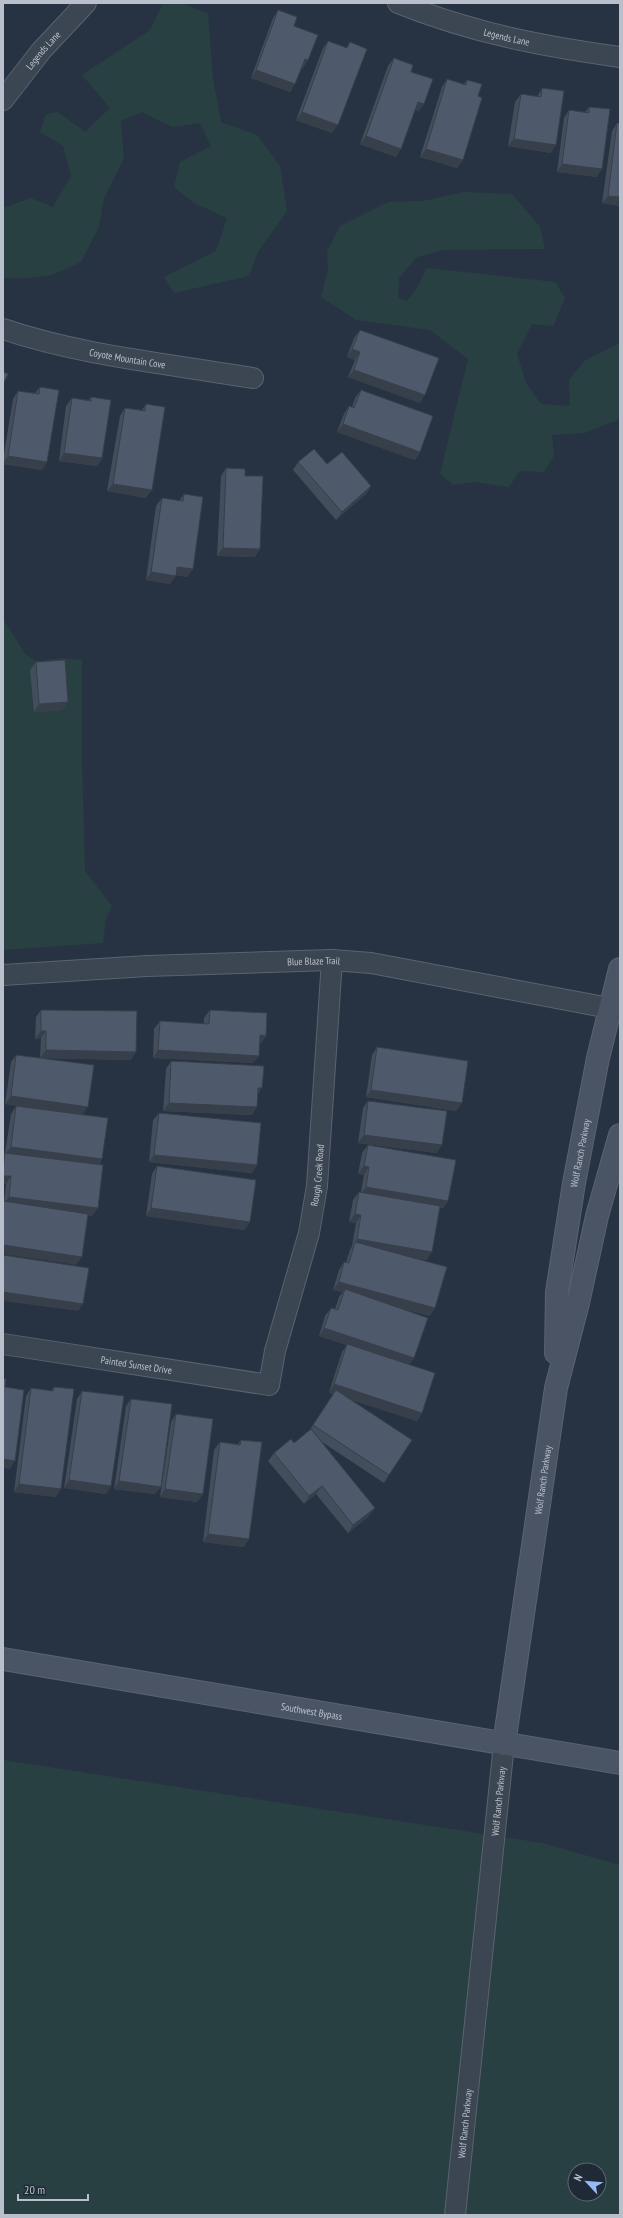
<svg xmlns="http://www.w3.org/2000/svg" width="623" height="2218" viewBox="0 0 623 2218" font-family="'PT Sans Narrow',sans-serif">
	<rect width="100%" height="100%" fill="#273342"/>
	<path fill="#294043" fill-rule="evenodd" d="M163,3H182L208,14L213,79L221,122L257,135L280,166L287,211L258,252L249,276L174,293L164,277L216,251L227,218L194,203L174,187L180,162L211,146L200,123L173,127L142,112L121,121L124,159L104,198L99,227L81,262L52,275L29,278H3V208L31,198L53,207L71,176L63,146L40,132L46,114L58,112L85,132L110,108L82,75L150,30Z
		M464,192L512,194L540,227L545,249L443,250L417,257L399,278L398,297L407,301L415,291L427,268L555,282L565,298L553,326L532,324L517,354L526,383L541,404L570,406L569,380L585,360L620,343V419L585,433L552,435L554,456L544,472L520,471L509,487L474,482L453,485L440,474L468,359L430,330L356,320L321,297L328,270L327,251L340,226L388,202L423,201Z
		M3,619L25,654L35,660L41,661L62,658L82,660V759L85,871L112,906L106,919L103,943L3,950Z
		M3,1760L542,1843L620,1865V2215H3ZM575,2170H599V2194H575Z"/>
	<g fill="none" stroke-linecap="round" stroke-linejoin="round">
		<defs>
			<g id="street">
				<path id="s1" d="M398,3C473,33 541,46 620,57"/>
				<path id="s2" d="M3,100L41,51L86,3"/>
				<path id="s3" d="M3,329C82,356 171,364 253,378"/>
				<path id="s4" d="M3,975L147,966L332,960L371,963L620,1010"/>
				<path id="s5" d="M3,1344L269,1385L275,1351L309,1233L317,1186L332,960"/>
				<path id="s6" d="M455,2215L504,1744"/>
			</g>
			<g id="secondary">
				<path id="s7" d="M556,1353L557,1292L574,1183L598,1058L620,969"/>
				<path id="s8" d="M3,1659L620,1763"/>
				<path id="s9" d="M504,1744L556,1388L578,1303L597,1216L620,1135"/>
			</g>
		</defs>
		<use href="#street" stroke="#5a636f" stroke-width="22"/>
		<use href="#secondary" stroke="#5a636f" stroke-width="24"/>
		<use href="#street" stroke="#3c4552" stroke-width="20"/>
		<use href="#secondary" stroke="#4a5465" stroke-width="22"/>
	</g>
	<path fill="#434d5c" d="M278,10L294,26L308,60L303,68H302L290,92L251,78L273,18Z
		M328,41L346,48L350,42L332,133L296,120L323,48Z
		M394,58L411,72L419,111L415,110L396,157L360,144L388,66Z
		M447,79L464,84L467,80L478,96L463,160L457,168L420,157L442,87Z
		M542,88L551,153L508,146L515,102L521,94L537,97Z
		M589,107L597,177L557,172L564,118L569,110L585,112Z
		M617,123H620V206L602,203L612,131Z
		M360,330L420,403L348,377L355,360L347,357L354,338Z
		M40,387L42,470L3,464V460L13,399L18,391L35,393Z
		M361,390L420,452L415,460L337,432L344,414L349,406L352,407L355,398Z
		M91,397L102,458L97,466L59,461L66,406L72,398L89,400Z
		M146,404V498L107,491L120,416L125,408L142,410Z
		M298,462L327,464L371,486L366,494L336,520L293,470Z
		M226,468L245,476L255,557L217,556L221,476Z
		M184,494L193,569L187,577L176,575L170,584L146,580L156,506L162,498L179,501Z
		M36,662L63,710L34,712L30,670Z
		M41,1010L131,1060L42,1058L82,1115L5,1104L11,1062L16,1055L40,1058L41,1038L35,1039L36,1017Z
		M210,1010L261,1044L259,1043V1056L253,1063L153,1058L154,1029L160,1021L204,1024V1018Z
		M377,1047L456,1111L366,1097L372,1055Z
		M171,1061L258,1094L252,1115L163,1111L166,1069Z
		M368,1101L437,1153L358,1143L363,1108Z
		M16,1106L102,1159L99,1165L92,1216L88,1215L76,1265L4,1201L6,1184H3V1156L5,1153L11,1114Z
		M159,1113L257,1165L252,1173L149,1162L153,1120Z
		M368,1145L448,1201L443,1208H440L427,1260L405,1256L430,1316L400,1308L410,1365L422,1413L417,1421L352,1400L389,1475L384,1483L322,1442L369,1516L348,1533L316,1494L304,1504L268,1461L274,1453L294,1443L309,1431L333,1394L329,1392L342,1352L347,1345L319,1336L325,1316L331,1308L335,1309L339,1297L343,1292L333,1290L339,1270L344,1262L346,1263L350,1250L352,1246L356,1223L349,1222L353,1200L359,1192H361L364,1175L358,1174L362,1153Z
		M157,1166L250,1222L244,1230L146,1216L152,1174Z
		M54,1387L56,1497L14,1492L26,1396L31,1388L51,1391Z
		M82,1391L106,1494L64,1488L77,1399Z
		M131,1399L155,1494L114,1489L126,1406Z
		M176,1414L203,1494L197,1502L160,1497L171,1422Z
		M241,1440L244,1547L203,1542L214,1450L220,1442L238,1444Z"/>
	<path fill="#373f4b" d="M305,59L308,60L303,68L299,67Z
		M256,70L295,84L290,92L251,78Z
		M418,102L424,104L419,111L413,109Z
		M302,112L338,125L332,133L296,120Z
		M366,136L401,149L396,157L360,144Z
		M514,139L556,145L551,153L508,146Z
		M426,149L463,160L457,168L420,157Z
		M562,164L602,169L597,177L557,172Z
		M608,196L620,197V206L602,203Z
		M352,349L360,352L355,360L347,357Z
		M354,370L425,395L420,403L348,377Z
		M343,424L420,452L415,460L337,432Z
		M64,453L102,458L97,466L59,461Z
		M8,456L47,462L42,470L3,464V463Z
		M113,484L152,490L146,498L107,491Z
		M371,486L366,494L336,520L342,512Z
		M223,548L260,549L255,557L217,556Z
		M177,567L193,569L187,577L171,574Z
		M151,572L176,576L170,584L146,580Z
		M68,702L63,710L34,712L39,704Z
		M41,1031H46L41,1038L35,1039Z
		M260,1035L266,1036L261,1044L254,1043Z
		M46,1050L136,1052L131,1060L40,1058Z
		M158,1050L259,1056L253,1063L153,1058Z
		M258,1088H262L257,1096Z
		M371,1090L462,1103L456,1111L366,1097Z
		M11,1096L88,1107L82,1115L5,1104Z
		M169,1103L257,1107L252,1115L163,1111Z
		M364,1135L442,1145L437,1153L358,1143Z
		M11,1147L102,1159L97,1167L5,1154Z
		M154,1155L257,1165L252,1173L149,1162Z
		M364,1166L369,1167L364,1175L358,1174Z
		M3,1176H11L6,1184H3Z
		M366,1187L448,1201L443,1208L360,1195Z
		M9,1197L98,1208L92,1216L3,1205Z
		M151,1208L250,1222L244,1230L146,1216Z
		M355,1214L361,1215L356,1223L349,1222Z
		M357,1239L432,1252L427,1260L354,1247L355,1242L352,1246Z
		M3,1245L82,1257L76,1265L3,1254Z
		M339,1282L435,1308L430,1316L344,1293L345,1289L343,1292L333,1290Z
		M3,1292L83,1304L78,1311L3,1301Z
		M324,1328L414,1358L409,1366L319,1336Z
		M334,1384L422,1413L417,1421L329,1392Z
		M3,1459L15,1461L10,1469L3,1468Z
		M69,1480L111,1486L106,1494L64,1488Z
		M119,1481L161,1487L155,1494L114,1489Z
		M19,1484L61,1489L56,1497L14,1492Z
		M322,1486L316,1494L304,1504L309,1496Z
		M165,1489L203,1494L197,1502L160,1497Z
		M375,1508L369,1516L348,1533L353,1525Z
		M208,1534L249,1539L244,1547L203,1542Z"/>
	<path fill="#4e5a6b" stroke="#373f4b" d="M278,10L297,17L294,26L318,35L308,60L305,59L295,84L256,70Z
		M328,41L347,48L350,42L367,49L338,125L302,112Z
		M394,58L413,65L411,72L433,79L424,104L418,102L401,149L366,136Z
		M447,79L466,85L467,80L482,84L478,96L482,98L463,160L426,149Z
		M542,88L564,91L556,145L514,139L521,94L541,97Z
		M589,107L610,109L602,169L562,164L569,110L589,113Z
		M617,123H620V197L608,196Z
		M360,330L439,358L425,395L354,370L360,352L352,349Z
		M3,372L8,374L3,384Z
		M40,387L59,390L47,462L8,456L18,391L39,394Z
		M361,390L433,416L420,452L343,424L349,406L354,408Z
		M91,397L111,400L102,458L64,453L72,398L91,401Z
		M146,404L165,407L152,490L113,484L125,408L145,411Z
		M314,449L327,464L342,452L371,486L342,512L298,462Z
		M226,468L245,469V476H263L260,549L223,548Z
		M184,494L203,497L193,569L177,567L176,576L151,572L162,498L183,501Z
		M65,660L68,702L39,704L36,662Z
		M41,1010L137,1011L136,1052L46,1050V1031H41Z
		M210,1010L267,1013L266,1036L260,1035L259,1056L158,1050L160,1021L209,1024Z
		M377,1047L468,1061L462,1103L371,1090Z
		M16,1055L94,1065L88,1107L11,1096Z
		M171,1061L264,1066L262,1088H258L257,1107L169,1103Z
		M368,1101L447,1111L442,1145L364,1135Z
		M16,1106L108,1118L102,1159L11,1147Z
		M159,1113L261,1123L257,1165L154,1155Z
		M368,1145L456,1160L448,1201L366,1187L369,1167L364,1166Z
		M5,1153L103,1165L98,1208L9,1197L11,1176H3V1170Z
		M157,1166L256,1180L250,1222L151,1208Z
		M359,1192L440,1206L432,1252L357,1239L361,1215L355,1214Z
		M3,1201L88,1214L82,1257L3,1245Z
		M355,1242L447,1267L435,1308L339,1282L344,1262L349,1263Z
		M3,1255L89,1268L83,1304L3,1292Z
		M345,1289L428,1318L414,1358L324,1328L331,1308L338,1310Z
		M347,1344L435,1373L422,1413L334,1384Z
		M3,1379H6L5,1387L24,1390L15,1461L3,1459Z
		M54,1387L74,1389L61,1489L19,1484L31,1388L53,1391Z
		M336,1390L412,1440L389,1475L313,1425Z
		M82,1391L124,1396L111,1486L69,1480Z
		M131,1399L172,1404L161,1487L119,1481Z
		M176,1414L213,1419L203,1494L165,1489Z
		M311,1429L375,1508L353,1525L322,1486L309,1496L274,1453L291,1439L294,1443Z
		M241,1440L262,1442L249,1539L208,1534L220,1442L240,1445Z"/>
	<g text-anchor="middle" stroke-width="4" stroke-linejoin="round" paint-order="stroke">
		<g font-size="10" fill="#b9c0cc" stroke="#202a37">
			<text dy="4" stroke="none"><textPath href="#s1" startOffset="114">Legends Lane</textPath></text>
			<text dy="4" stroke="none"><textPath href="#s2" startOffset="64">Legends Lane</textPath></text>
			<text dy="4" stroke="none"><textPath href="#s3" startOffset="128">Coyote Mountain Cove</textPath></text>
			<text dy="4" stroke="none"><textPath href="#s4" startOffset="311">Blue Blaze Trail</textPath></text>
			<text dy="4" stroke="none"><textPath href="#s7" startOffset="202">Wolf Ranch Parkway</textPath></text>
			<text dy="4" stroke="none"><textPath href="#s5" startOffset="485">Rough Creek Road</textPath></text>
			<text dy="4" stroke="none"><textPath href="#s5" startOffset="135">Painted Sunset Drive</textPath></text>
			<text dy="4" stroke="none"><textPath href="#s9" startOffset="267">Wolf Ranch Parkway</textPath></text>
			<text dy="4" stroke="none"><textPath href="#s8" startOffset="313">Southwest Bypass</textPath></text>
			<text dy="4" stroke="none"><textPath href="#s6" startOffset="416">Wolf Ranch Parkway</textPath></text>
			<text dy="4" stroke="none"><textPath href="#s6" startOffset="92">Wolf Ranch Parkway</textPath></text>
		</g>
	</g>
	<rect width="623" height="2218" fill="none" stroke="#b9c0cc" stroke-width="8"/>
	<g transform="translate(587 2182) rotate(296)"><circle r="19" fill="#202a37" stroke="#5d6673"/>
	<path d="M0-3L7 15L0 10L-7 15Z" fill="#94b9f6"/>
	<text y="-6" font-size="11" font-weight="bold" text-anchor="middle" fill="#b9c0cc">N</text>
	</g>
	<path d="M18 2194v6h70v-6" fill="none" stroke="#b9c0cc" stroke-width="2"/>
	<text x="24" y="2194" font-size="12" fill="#b9c0cc" stroke="#202a37" stroke-width="3" paint-order="stroke">20 m</text>
</svg>
